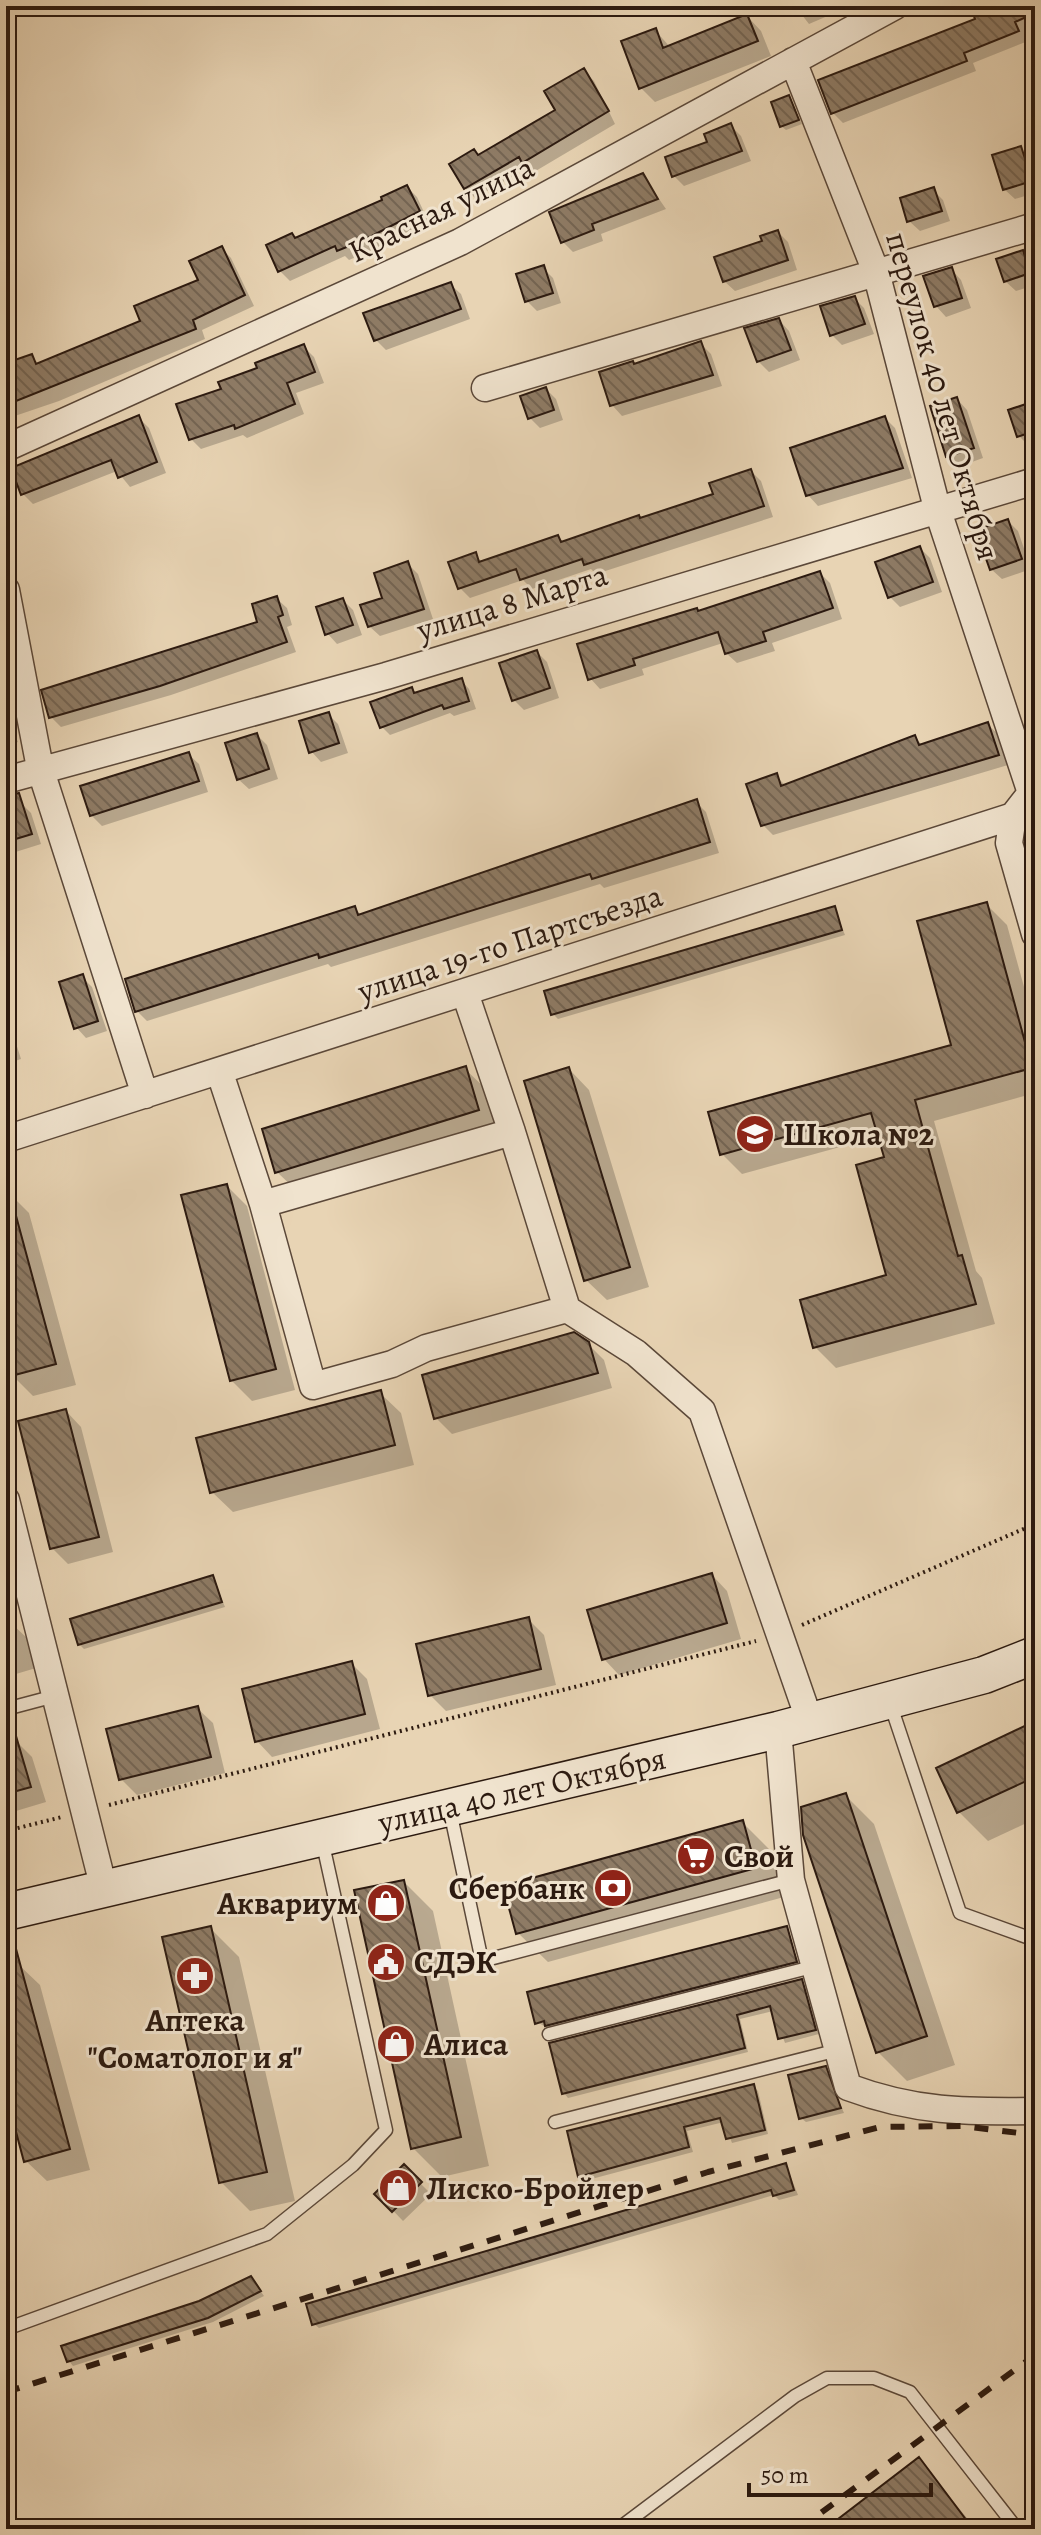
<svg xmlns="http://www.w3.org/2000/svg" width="1041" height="2535" viewBox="0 0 1041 2535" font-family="Alegreya,serif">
	<defs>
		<pattern id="building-back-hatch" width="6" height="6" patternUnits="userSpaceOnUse" patternTransform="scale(2)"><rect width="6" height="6" fill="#8e7b65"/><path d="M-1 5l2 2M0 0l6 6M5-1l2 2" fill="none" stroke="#746452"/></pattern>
	</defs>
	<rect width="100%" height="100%" fill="#e8d4b4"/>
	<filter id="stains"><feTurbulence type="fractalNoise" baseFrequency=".0025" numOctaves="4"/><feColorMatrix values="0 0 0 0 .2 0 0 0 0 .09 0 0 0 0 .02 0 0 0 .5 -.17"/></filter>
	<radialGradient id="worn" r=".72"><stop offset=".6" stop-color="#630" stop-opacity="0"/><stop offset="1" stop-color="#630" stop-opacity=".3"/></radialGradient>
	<path fill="#0003" d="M795,6H851L809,24Z
		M989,6H1030L1035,13V27L1024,32L1028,41L973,63L976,71L843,123L833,113L977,20Z
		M747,16L761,31L771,56L655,102L641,88L655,30L670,47Z
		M584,71L594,81L615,124L534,172L529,167L475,198L465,188L479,157L558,111Z
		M789,98L802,124L786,130L781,126Z
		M731,126L741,136L751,161L684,186L674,176Z
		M1020,149L1031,159L1035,193L1015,199L1004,189Z
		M643,176L666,209L601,234L603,241L573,252L563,242Z
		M407,187L417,197L428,221L375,249L349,260L345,256L290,281L280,271Z
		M933,190L943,200L950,221L920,231L909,221Z
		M778,232L788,242L797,270L735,291L724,281Z
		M221,248L231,258L254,306L202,330L205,339L59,401L6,419V366L32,357L40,365L142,322L200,281Z
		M1022,253L1033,263L1035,285L1016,291L1005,281Z
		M543,268L553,278L561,303L537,311L527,301Z
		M951,269L961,280L971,308L946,317L936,306Z
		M450,284L461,294L470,319L386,350L375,339Z
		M854,298L864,308L874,334L842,345L832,335Z
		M779,320L789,331L800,360L769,372L758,361Z
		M701,344L711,354L722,386L622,416L612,405L601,373L635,366Z
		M304,347L314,357L324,383L296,393L304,414L247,438L243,435L201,449L191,439L260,369Z
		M546,389L556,399L563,420L540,428L530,418Z
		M957,399L967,410L983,458L958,467L948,456Z
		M1035,403V445L1029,446L1019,436Z
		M139,418L149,428L166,473L130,487L117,471L33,504L23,494Z
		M885,418L895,428L912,478L818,506L808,495Z
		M751,471L761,481L773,517L596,574L591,569L532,589L523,580L470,598L460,588L475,555L483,563L558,538L563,543L641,520L716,495Z
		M1008,521L1018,531L1031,569L1002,579L991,569Z
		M920,548L930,558L942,592L900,607L890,597Z
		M408,564L418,574L433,619L380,636L369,626Z
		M820,573L830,583L842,619L772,643L775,651L737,663L726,653L723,643L642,669L644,675L600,689L590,678L699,613Z
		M276,598L287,608L292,625L287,627L296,652L171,695L61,727L51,717L260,623Z
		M343,600L353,610L362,635L337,644L327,633Z
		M537,652L547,662L559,698L524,710L514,700Z
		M461,680L469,689L476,709L454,716L450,713L390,735L382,727L411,689L417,694Z
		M6,714L18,742L6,746Z
		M328,714L338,724L348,753L321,762L311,751Z
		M987,724L998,734L1008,765L773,835L763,825L776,776L786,786L915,737L923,746Z
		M257,735L267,745L278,779L249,789L238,779Z
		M188,754L199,764L208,792L102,826L91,815Z
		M20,802L31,813L41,844L6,855V807Z
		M696,802L706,812L719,853L604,888L600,884L331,967L328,964L147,1021L137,1011L355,908L362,916Z
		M986,904L1007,925L1035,1027V1093L934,1121L976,1271L982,1278L995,1324L836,1368L815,1347L889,1277L886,1159L880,1136L742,1174L722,1154L954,1046Z
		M834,908L845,935L558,1019L553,1014L547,992Z
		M82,977L92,987L107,1031L86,1038L76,1027Z
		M6,1027L13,1034L21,1059L6,1064V1036L13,1059L17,1058Z
		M465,1069L486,1089L498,1130L298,1192L277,1172Z
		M569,1069L589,1090L649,1287L607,1300L586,1280Z
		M227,1186L247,1206L295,1390L252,1401L231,1380Z
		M9,1193L29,1213L76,1385L33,1396L12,1375L6,1352V1194Z
		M588,1344L604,1360L612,1388L452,1434L436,1418Z
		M380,1393L401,1413L414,1465L233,1512L212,1492Z
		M66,1411L81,1427L113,1552L68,1564L52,1548Z
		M712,1575L727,1591L741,1639L619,1675L604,1659Z
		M213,1578L225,1607L84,1649L79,1644Z
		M6,1619L7,1624L11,1623L27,1638L36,1668L6,1677Z
		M528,1619L544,1635L556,1685L446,1711L430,1695Z
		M351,1663L367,1679L380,1729L272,1757L257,1741Z
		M197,1708L213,1723L225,1773L137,1795L121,1779Z
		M1035,1723V1819L988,1841L959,1812Z
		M16,1741L32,1757L46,1802L6,1814V1745Z
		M845,1795L874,1824L955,2065L907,2081L878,2052Z
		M742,1822L772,1852L784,1897L548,1962L518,1933Z
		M404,1882L433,1911L489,2166L442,2177L413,2148Z
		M210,1928L239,1957L295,2201L250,2211L221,2182Z
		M786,1928L800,1966L551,2030L537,2022Z
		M19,1965L40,1985L90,2170L47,2181L26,2161L6,2087V1968Z
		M801,1981L806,1986L819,2034L785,2043L773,2011L740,2019L748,2052L568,2098L564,2093Z
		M825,2068L844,2113L806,2122L801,2118Z
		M753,2086L758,2091L768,2134L732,2143L724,2122L687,2131L693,2152L584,2181L580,2176Z
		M786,2165L798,2195L779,2200L774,2195L319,2328L314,2324Z
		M404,2167L431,2194L403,2221L377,2194Z
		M255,2283L264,2296L213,2322L73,2366L69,2361L200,2302Z
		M919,2460L976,2529H828Z"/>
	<path fill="url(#building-back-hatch)" stroke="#2c1a10" stroke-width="2" d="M984,6H1035V13L1015,22L1019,31L964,53L967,61L831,114L818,80L975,19L972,11Z
		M747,14L758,41L639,89L621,41L656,28L663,48Z
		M584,68L609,111L522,163L519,157L464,189L449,164L474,149L478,155L555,110L544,91Z
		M789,95L799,120L780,127L771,102Z
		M731,123L742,151L672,177L665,157L707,142L704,134Z
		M1021,146L1032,181L1003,190L992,155Z
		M643,173L658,199L592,224L594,230L561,243L549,212Z
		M407,185L420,211L364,240L337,251L335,246L278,272L266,245L292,233L295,238L382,200L381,197Z
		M934,187L942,211L907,222L900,198Z
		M778,230L788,260L723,282L714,257L762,241L760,236Z
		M222,246L245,295L193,320L196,329L6,405V363L32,354L36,364L140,321L134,306L198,280L189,261Z
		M1023,250L1030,273L1004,282L996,259Z
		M544,265L553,293L525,302L516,274Z
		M952,267L962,298L934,307L923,276Z
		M451,282L461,309L374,341L363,313Z
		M855,296L865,324L830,336L820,306Z
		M779,318L791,350L757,362L744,328Z
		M701,341L713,375L610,406L599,372L633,361L634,364Z
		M304,344L315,372L287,383L295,404L235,429L234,425L189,440L176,404L221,389L218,382L257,368L255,363Z
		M546,387L554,410L528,419L520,396Z
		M957,397L974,448L946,457L930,406Z
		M1035,401V431L1017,437L1008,410Z
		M139,415L157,462L118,478L111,460L21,495L11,468Z
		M885,416L903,468L806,496L790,448Z
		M751,469L764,506L584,565L582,559L520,580L516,569L458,589L448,562L476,552L479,562L558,535L561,542L639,515L640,518L713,494L709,483Z
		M1008,519L1022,559L990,570L976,530Z
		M920,546L933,582L888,598L875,562Z
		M408,561L424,609L368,627L360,605L382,598L374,573Z
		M820,571L833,608L763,632L766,641L725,654L718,632L633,659L635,665L588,680L577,644L697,608L698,611Z
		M277,596L283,615L278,617L287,642L160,686L49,718L41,690L257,622L252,604Z
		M343,598L353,625L325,635L316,607Z
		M537,650L550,688L512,701L499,663Z
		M462,678L469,701L444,709L442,705L380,728L370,702L412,687L414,693Z
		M329,712L339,743L309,753L299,721Z
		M988,722L999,755L761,826L746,784L777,773L781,786L915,735L919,745Z
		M257,733L269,769L237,780L225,743Z
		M189,752L199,781L90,816L80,786Z
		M19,793L32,834L6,842V796Z
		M697,799L710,842L592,879L590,874L319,958L318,954L135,1012L125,979L355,906L358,915Z
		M987,902L1032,1068L915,1100L958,1256L962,1255L976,1304L813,1348L800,1300L886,1275L856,1165L884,1157L871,1113L720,1155L708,1112L951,1045L917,921Z
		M835,906L842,930L551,1015L544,991Z
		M83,974L98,1021L74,1029L59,982Z
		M466,1066L479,1110L275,1173L262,1129Z
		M569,1067L630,1267L584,1281L524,1081Z
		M227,1184L276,1369L230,1381L181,1195Z
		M12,1201L56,1364L11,1376L6,1360V1202Z
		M574,1332L589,1342L598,1373L434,1419L422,1375Z
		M381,1390L395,1445L210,1493L196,1438Z
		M66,1409L99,1537L50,1549L18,1421Z
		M712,1573L727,1623L602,1660L587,1610Z
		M213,1575L222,1602L78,1645L70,1619Z
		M529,1617L541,1669L428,1696L416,1644Z
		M352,1661L365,1714L255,1742L242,1689Z
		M198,1706L211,1757L119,1780L106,1729Z
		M11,1719L31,1787L6,1794V1720Z
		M1035,1721V1777L957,1813L936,1768Z
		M846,1793L927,2036L876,2053L803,1835L801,1807Z
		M743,1820L756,1868L516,1934L503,1886Z
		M404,1880L461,2137L411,2149L354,1890Z
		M211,1926L267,2172L219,2183L162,1937Z
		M787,1926L797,1962L545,2026L544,2021L535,2024L527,1992Z
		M6,1934H12L70,2149L24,2162L6,2094Z
		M802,1979L816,2030L778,2039L770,2006L737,2015L745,2048L562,2094L549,2043Z
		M826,2066L841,2108L799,2119L788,2075Z
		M754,2084L765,2130L726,2139L720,2118L684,2127L689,2147L578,2177L567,2131Z
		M786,2163L794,2190L773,2196L771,2190L312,2325L306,2304Z
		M404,2164L422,2182L392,2212L374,2194Z
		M251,2276L261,2291L208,2318L67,2362L61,2346L199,2301Z
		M919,2457L973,2529H825Z"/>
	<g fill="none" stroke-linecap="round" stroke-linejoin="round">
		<defs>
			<path id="lane" d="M890,1703L960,1913L1035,1940
				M6,1709L55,1696
				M450,1811L482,1961L791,1880
				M549,2034L816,1966
				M555,2122L838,2050
				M6,2329L267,2234L353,2165L386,2130L322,1840
				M618,2529L795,2396L827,2378H874L910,2392L1017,2529"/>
			<path id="street" d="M793,61L876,272L937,508L1031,793L1013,816L1009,843L1035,934
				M485,388L1035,226
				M6,448L460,242L895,6
				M6,590L40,768L145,1095
				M6,780L386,676L1035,481
				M465,993L512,1132
				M220,1073L263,1204
				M6,1139L1035,809
				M567,1309L426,1348L392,1364L313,1386L263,1204L512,1132L567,1309L636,1353L702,1411L810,1722
				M6,1500L104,1889
				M778,1730L791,1880L848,2087C915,2112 965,2112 1035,2111"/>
			<path id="secondary" d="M6,1912L778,1730L984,1675L1035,1655"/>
		</defs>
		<use href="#lane" stroke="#5b4839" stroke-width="15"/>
		<use href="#street" stroke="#5b4839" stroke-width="29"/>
		<use href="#secondary" stroke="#2c1a10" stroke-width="39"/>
		<path stroke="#2c1a10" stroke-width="4" stroke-dasharray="2 4" stroke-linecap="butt" d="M802,1625L1035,1524
			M109,1805L756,1641
			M6,1831L62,1817"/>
		<use href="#lane" stroke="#f0e3ce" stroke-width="12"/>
		<use href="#street" stroke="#f0e3ce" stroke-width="26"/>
		<use href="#secondary" stroke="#f0e3ce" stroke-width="36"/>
		<path stroke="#2c1a10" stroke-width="6" stroke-dasharray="14 14" stroke-linecap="butt" d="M6,2392L708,2172L880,2127L963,2126L1035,2135
			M799,2529L1035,2355"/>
	</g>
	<defs>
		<symbol id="school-disc" viewBox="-11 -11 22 22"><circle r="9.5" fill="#8f2418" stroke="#f0e3ce"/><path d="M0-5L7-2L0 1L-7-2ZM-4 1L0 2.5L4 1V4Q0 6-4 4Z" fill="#fff"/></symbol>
		<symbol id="supermarket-disc" viewBox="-11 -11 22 22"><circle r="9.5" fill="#8f2418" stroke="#f0e3ce"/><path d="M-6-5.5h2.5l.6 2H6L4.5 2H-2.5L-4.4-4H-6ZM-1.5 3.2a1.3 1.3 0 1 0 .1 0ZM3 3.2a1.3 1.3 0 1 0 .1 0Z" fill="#fff"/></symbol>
		<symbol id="bank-disc" viewBox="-11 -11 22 22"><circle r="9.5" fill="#8f2418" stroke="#f0e3ce"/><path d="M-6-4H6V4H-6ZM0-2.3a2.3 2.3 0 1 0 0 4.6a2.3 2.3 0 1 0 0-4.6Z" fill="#fff"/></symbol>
		<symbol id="shop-disc" viewBox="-11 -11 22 22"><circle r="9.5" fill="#8f2418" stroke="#f0e3ce"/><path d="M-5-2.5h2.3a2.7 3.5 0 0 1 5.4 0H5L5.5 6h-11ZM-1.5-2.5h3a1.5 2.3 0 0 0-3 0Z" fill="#fff"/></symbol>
		<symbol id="civic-disc" viewBox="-11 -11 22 22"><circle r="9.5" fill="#8f2418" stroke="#f0e3ce"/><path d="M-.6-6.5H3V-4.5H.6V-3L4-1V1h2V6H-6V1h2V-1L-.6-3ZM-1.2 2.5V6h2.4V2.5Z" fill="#fff"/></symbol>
		<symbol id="pharmacy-disc" viewBox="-11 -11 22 22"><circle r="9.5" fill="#8f2418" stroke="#f0e3ce"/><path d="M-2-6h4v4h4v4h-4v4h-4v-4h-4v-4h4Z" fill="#fff"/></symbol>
	</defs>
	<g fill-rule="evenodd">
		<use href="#school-disc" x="733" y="1112" width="44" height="44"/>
		<use href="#supermarket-disc" x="674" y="1834" width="44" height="44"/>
		<use href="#bank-disc" x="591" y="1866" width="44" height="44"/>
		<use href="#shop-disc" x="364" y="1881" width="44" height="44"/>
		<use href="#civic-disc" x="364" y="1940" width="44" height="44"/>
		<use href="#pharmacy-disc" x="173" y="1954" width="44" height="44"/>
		<use href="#shop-disc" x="374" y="2022" width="44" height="44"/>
		<use href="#shop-disc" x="376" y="2166" width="44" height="44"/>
	</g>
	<g text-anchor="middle" stroke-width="6" stroke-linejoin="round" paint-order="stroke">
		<g font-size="32" fill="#2c1a10" stroke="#f0e3ce">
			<text transform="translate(441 209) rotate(-26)" y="11">Красная улица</text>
			<text transform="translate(943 396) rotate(74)" y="11">переулок 40 лет Октября</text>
			<text transform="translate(512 602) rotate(-17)" y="11">улица 8 Марта</text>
			<text transform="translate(510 943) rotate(-18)" y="11">улица 19-го Партсъезда</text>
			<text transform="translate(522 1790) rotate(-13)" y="11">улица 40 лет Октября</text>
		</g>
		<g font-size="32" font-weight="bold" fill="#2c1a10" stroke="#f0e3ce" text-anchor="start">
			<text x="783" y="1145">Школа №2</text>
			<text x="724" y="1867">Свой</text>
			<text x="585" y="1899" text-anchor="end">Сбербанк</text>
			<text x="358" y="1914" text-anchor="end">Аквариум</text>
			<text x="414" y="1973">СДЭК</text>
			<text x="195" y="2031" text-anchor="middle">Аптека<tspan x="195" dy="37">"Соматолог и я"</tspan></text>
			<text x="424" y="2055">Алиса</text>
			<text x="426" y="2199">Лиско-Бройлер</text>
		</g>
	</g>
	<rect width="1041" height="2535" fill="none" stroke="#e8d4b4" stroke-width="32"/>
	<rect x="8" y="8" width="1025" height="2519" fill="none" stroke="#2c1a10" stroke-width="4"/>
	<rect x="16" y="16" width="1009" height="2503" fill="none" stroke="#2c1a10" stroke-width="2"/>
	<path d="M749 2483v12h182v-12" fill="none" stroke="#2c1a10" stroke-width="4"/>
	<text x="761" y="2483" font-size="24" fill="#2c1a10" stroke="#f0e3ce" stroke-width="6" paint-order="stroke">50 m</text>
	<rect width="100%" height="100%" filter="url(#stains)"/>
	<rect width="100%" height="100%" fill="url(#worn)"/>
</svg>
